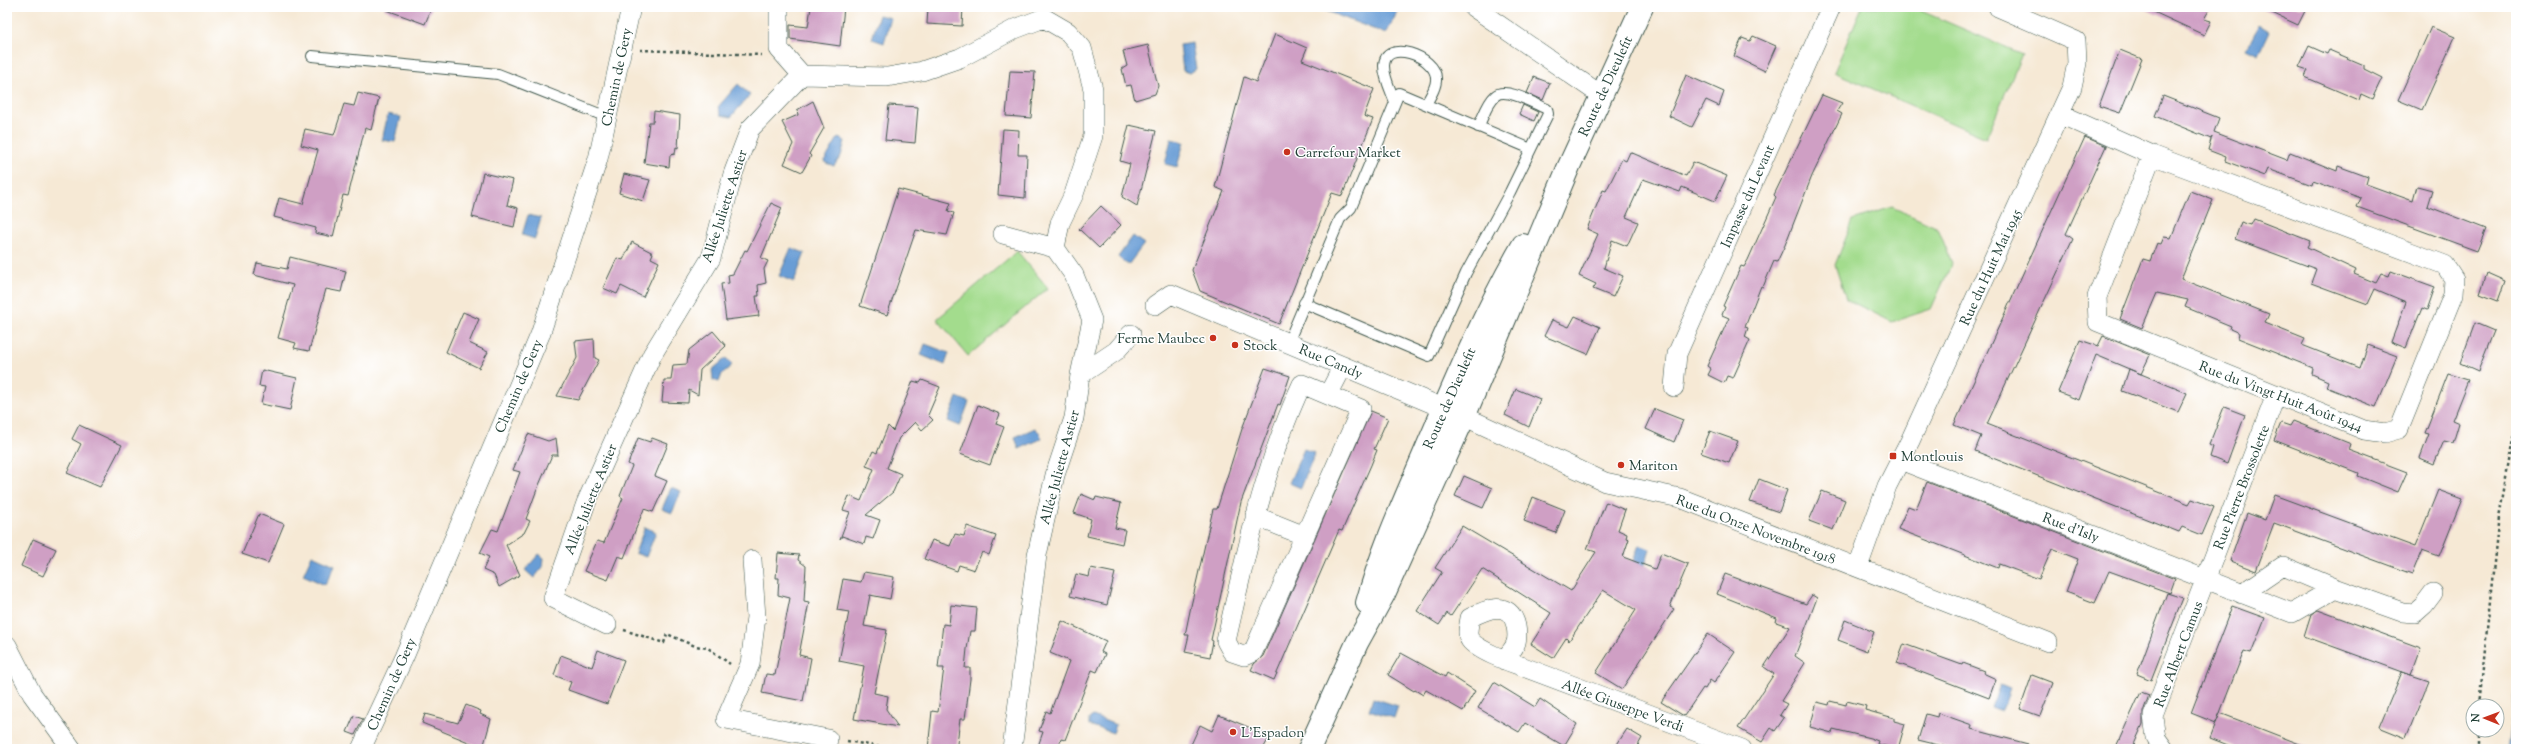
<svg xmlns="http://www.w3.org/2000/svg" width="2523" height="756" viewBox="0 0 2523 756" font-family="'Sorts Mill Goudy',serif">
	<rect width="100%" height="100%" fill="#fff"/>
	<filter id="ink" filterUnits="userSpaceOnUse"><feTurbulence type="fractalNoise" baseFrequency=".025" numOctaves="2"/><feDisplacementMap in="SourceGraphic" scale="8" xChannelSelector="R" yChannelSelector="G"/><feConvolveMatrix kernelMatrix="1 2 1 2 8 2 1 2 1" color-interpolation-filters="sRGB"/></filter>
	<filter id="wash" filterUnits="userSpaceOnUse"><feTurbulence type="fractalNoise" baseFrequency=".012" numOctaves="4" result="noise"/><feDisplacementMap in="SourceGraphic" scale="16" xChannelSelector="R" yChannelSelector="G"/><feGaussianBlur stdDeviation="0.9" result="paint"/><feColorMatrix in="noise" values="0 0 0 0 0 0 0 0 0 0 0 0 0 0 0 0 0 1.4 0 .05"/><feComposite in="paint" operator="in"/></filter>
	<g filter="url(#wash)">
		<rect width="100%" height="100%" fill="#f6e9d5"/>
		<path fill="#a3dc8d" stroke="#618c60" d="M1862,7H1912L2022,54L1986,138L1834,72Z
			M1892,207L1938,228L1952,263L1931,309L1892,322L1846,299L1835,265L1853,220Z
			M1017,251L1048,288L968,356L937,319Z"/>
		<path fill="#699dd5" stroke="#446d84" d="M1316,7H1400L1386,34Z
			M879,15L891,18L884,43L872,39Z
			M2259,25L2270,31L2259,54L2247,48Z
			M1192,43L1196,69L1190,73L1183,71L1180,45Z
			M738,84L750,95L731,117L721,115L718,107Z
			M388,114L401,117L395,142L382,140Z
			M838,138L845,141L841,156L834,166L826,163L825,160Z
			M1171,139L1184,142L1177,167L1165,164Z
			M528,215L541,218L535,239L522,235Z
			M1133,236L1144,244L1128,265L1118,257Z
			M791,248L805,253L794,282L779,276Z
			M925,344L949,353L945,365L921,355Z
			M726,358L732,365L722,374L719,382L713,380L712,370Z
			M957,397L969,402L960,426L948,421Z
			M1035,428L1040,433L1041,439L1019,449L1015,437Z
			M1304,449L1315,453L1301,488L1289,483Z
			M671,488L681,492L672,513L662,509Z
			M645,527L656,532L646,557L635,553Z
			M1639,545L1650,549L1643,571L1631,567Z
			M539,554L544,558L543,567L534,578L525,570Z
			M312,555L335,565L325,585L303,575Z
			M2000,685L2010,689L2002,711L1991,707Z
			M2516,689V749H2507Z
			M1373,698L1398,706L1394,718L1369,710Z
			M1093,716L1116,725L1113,733L1089,725V719Z"/>
		<g id="blocks">
			<path fill="#cf9fc4" d="M385,7H432L425,24L384,9Z
				M811,7H844L840,46L790,39V25L808,27Z
				M928,7H963L962,26L927,24Z
				M2143,7H2211L2204,19L2211,21L2204,35Z
				M2259,7H2307L2298,25Z
				M2431,27L2455,37L2422,110L2398,100Z
				M1275,34L1307,48L1302,60L1374,89L1364,116L1373,119L1342,196L1332,193L1279,324L1200,291L1192,270L1224,191L1215,187L1244,77L1256,82Z
				M1753,36L1776,46L1765,71L1734,56L1742,38L1750,41Z
				M1148,45L1158,86L1155,94L1135,100L1131,85L1126,86L1122,69L1127,66L1123,51Z
				M2309,46L2327,54L2329,50L2364,65V69L2382,78L2372,99L2361,94L2359,100L2305,77L2308,70L2299,67Z
				M2120,50L2142,59L2120,113L2099,106Z
				M1010,71L1035,72L1031,118L1006,116Z
				M1686,75L1724,92L1719,106L1706,100L1692,127L1669,116Z
				M1534,77L1550,83L1543,100L1527,93Z
				M358,93L379,98L371,130L365,128L348,196L343,195L333,237L315,233L316,228L274,217L279,198L303,204L318,150L301,145L305,129L334,135L344,104L354,106Z
				M1822,95L1842,103L1837,111L1842,114L1812,176L1785,245L1777,262L1774,261L1763,287L1761,286L1745,327L1748,328L1745,337L1750,340L1733,378L1727,376L1724,383L1708,375L1711,369L1707,366L1729,318L1722,315L1725,307L1723,306L1741,266L1744,267L1748,260L1776,197L1774,195Z
				M2163,96L2219,118L2214,132L2287,160L2290,152L2337,171L2338,166L2368,177L2366,184L2413,201L2417,186L2432,190L2427,206L2486,229L2477,251L2357,207L2361,198L2313,181L2312,185L2268,169L2265,176L2225,161L2226,157L2208,150L2212,136L2211,139L2155,116Z
				M813,101L824,128L809,154L811,156L802,172L784,164L793,144L782,122L798,115L797,110Z
				M889,105L918,107L915,143L885,140Z
				M1523,105L1538,112L1534,121L1519,114Z
				M654,111L680,115L678,148L676,147L675,154L670,155L669,167L644,163L649,122H653Z
				M1129,125L1156,131L1137,206L1122,197L1130,164L1120,161Z
				M1003,129L1019,130L1018,155H1027L1025,198L998,195Z
				M2085,137L2106,146L2066,234L2073,239L1987,424L2189,504L2192,499L2214,507L2202,535L2182,527L2179,532L1975,451L1981,436L1954,425Z
				M1630,152L1686,176L1693,162L1727,176L1715,201L1682,187L1680,192L1643,179L1626,217L1638,222L1627,246L1612,240L1604,268L1623,276L1613,297L1593,289L1596,284L1579,276L1598,234L1587,229L1603,190L1606,191L1622,159L1626,161Z
				M483,173L513,180L507,205L518,208L514,227L472,217Z
				M624,174L650,180L643,201L619,193Z
				M898,189L951,203L948,211L954,213L947,235L916,230L887,315L860,306Z
				M2190,191L2213,200L2181,279L2269,314L2265,323L2305,339L2302,345L2360,368L2368,345L2397,356L2376,407L2326,387L2328,381L2312,374L2313,368L2238,338L2239,333L2230,329L2231,326L2185,307L2188,300L2157,293L2142,328L2120,319L2143,259L2150,261L2157,243L2161,244L2164,237L2171,238Z
				M771,203L782,208L761,258L768,261L764,269L766,283L758,285L759,296H756L759,316L726,320L721,284L729,283L728,275L733,274L745,250L747,251Z
				M1101,206L1121,225L1099,248L1079,229Z
				M2254,219L2310,241L2307,247L2356,270L2354,274L2376,283L2381,274L2389,277L2391,271L2435,287L2427,310L2422,308L2406,348L2391,342L2406,302L2375,289L2368,304L2311,283L2316,269L2235,239L2241,222L2251,225Z
				M632,242L653,253L651,258L659,262L643,297L621,286L617,294L603,288L617,258L623,260Z
				M290,257L346,271L341,292L326,289L309,351L294,348L296,343L278,338L293,285L254,275L257,263L287,269Z
				M2487,273L2505,281L2498,301L2480,294Z
				M463,312L479,319L469,343L488,352L479,368L446,352Z
				M1575,316L1600,327L1588,354L1544,336L1552,320L1569,327Z
				M2475,323L2494,331L2478,371L2460,363Z
				M713,331L726,346L700,370L698,395L689,390L688,403L662,402L664,380H671L673,365L687,364L689,350Z
				M2103,336L2150,355L2141,374L2096,355L2079,400L2058,392L2080,340L2098,346Z
				M594,339L595,358L599,360L578,400L557,396L577,358L575,341Z
				M1265,368L1290,376L1280,405L1278,404L1241,502L1211,640L1213,641L1210,657L1185,652L1189,635H1185L1191,606L1213,509H1217L1242,429Z
				M2129,369L2187,393L2178,412L2122,391Z
				M262,370L297,378L290,410L261,404L265,387L259,386Z
				M2448,374L2468,380L2452,420L2459,423L2453,443L2444,441L2434,464L2420,458L2429,434L2425,433Z
				M922,380L940,387L928,415L933,420L922,430L915,422L899,438L887,468L901,474L893,492L866,515L880,520L873,539L866,537L864,544L842,536L840,539L850,512L843,510L849,496L861,501L874,469L866,466L873,451L877,453L888,426L893,431L913,381L920,383Z
				M1516,389L1540,399L1529,427L1505,415Z
				M978,405L1000,414L996,424L1004,427L990,465L960,454Z
				M2224,407L2245,415L2227,464L2210,457L2213,447L2209,445Z
				M1655,409L1683,420L1674,442L1646,429Z
				M1371,411L1388,418L1374,449L1377,450L1371,465L1342,531L1339,530L1274,680L1251,670L1254,664L1263,656Z
				M2293,421L2351,444L2349,450L2407,472L2398,492L2358,476L2359,473L2274,440L2281,423L2290,426Z
				M79,425L122,445L100,487L67,473L81,444L72,439Z
				M1710,431L1738,441L1729,463L1701,453Z
				M528,434L548,441L556,438L558,455H552L536,492L526,519L530,521L524,533L506,545L520,575L499,587L494,575L483,570L489,557L480,553L492,529L498,531L520,472L513,470Z
				M638,438L650,442L652,438L668,444L655,476L667,481L653,512L644,509L624,558L618,556L608,580L584,571L597,541L604,543L623,498L620,496L632,466L628,464Z
				M1464,476L1492,488L1483,508L1455,496Z
				M1759,479L1787,490L1779,512L1750,502Z
				M1927,482L2175,579L2170,593L2109,571L2095,603L2066,592L2078,559L2052,549L2039,579L1999,564L1998,568L1898,529L1908,506L1916,509Z
				M2438,490L2462,499L2439,556L2422,550L2412,574L2274,523L2256,571L2230,561L2247,513L2265,520L2274,495L2415,547Z
				M1822,491L1845,500L1833,530L1809,521Z
				M1081,494L1095,500L1096,497L1121,503L1115,528L1125,530L1122,544L1087,536L1091,519L1074,513Z
				M1533,497L1565,510L1556,533L1524,521Z
				M1606,502L1625,510L1618,530L1627,534L1626,538L1629,539L1623,557L1655,569L1661,553L1688,564L1670,607L1674,609L1622,689L1596,673L1636,610L1603,590L1569,641L1566,638L1553,658L1531,644L1551,613L1482,569L1451,616L1447,613L1439,625L1417,611L1442,572L1435,568L1462,526L1571,591L1596,552L1587,549Z
				M259,514L284,524L268,563L242,554Z
				M967,526L996,536L989,555L982,552L974,570L959,565L957,571L924,559L932,540L950,546L955,534L964,536Z
				M33,539L56,549L43,576L21,566Z
				M778,553L799,555L798,560L806,566L804,601L809,602L799,655L811,658L803,701L762,693L766,674L775,675L790,598L778,595L779,578H776Z
				M1091,568L1115,573L1107,605L1070,596L1076,574L1089,577Z
				M864,572L894,577L890,599L870,595L864,626L887,630L874,693L888,696L886,709L898,727L854,719L864,666L839,661L849,612L837,610L843,579L861,582Z
				M1725,574L1806,604L1812,595L1817,598L1795,656L1805,663L1781,701L1787,704L1780,715L1784,718L1775,731L1771,728L1762,742L1738,728L1774,674L1764,667L1790,627L1776,622L1777,618L1717,594Z
				M2167,593L2183,598L2151,680L2137,674Z
				M951,605L977,608L975,631H970L967,649L965,668H970V679L965,719H960L957,744L949,747L948,749H928L932,711L938,712L944,668H938L943,624L949,625Z
				M2232,606L2265,618L2251,653L2244,651L2216,723L2191,713Z
				M2318,610L2421,648L2411,675L2304,636L2311,614Z
				M1845,620L1874,632L1867,651L1838,640Z
				M1062,621L1106,641L1101,652L1105,654L1097,672L1092,670L1065,740L1061,739L1058,749H1037L1043,732L1039,731L1046,711L1050,713L1069,661L1050,653Z
				M1708,634L1735,652L1714,683L1710,680L1705,689L1703,688L1684,716L1661,702Z
				M1904,644L1962,665L1963,663L1984,671L1983,673L1996,679L1989,698L1897,663Z
				M598,650L624,660L607,704L568,690L571,682L554,675L561,655L592,667Z
				M1401,653L1445,677L1447,673L1475,691L1463,711L1426,690L1423,695L1415,690L1414,691L1388,675Z
				M2402,672L2429,681L2406,738L2379,727Z
				M2032,675L2053,683L2040,716L2020,709Z
				M1494,682L1535,707L1540,699L1577,724L1564,746L1525,723L1519,732L1478,708Z
				M2141,692L2149,695L2143,712V724L2132,749H2115Z
				M1830,701L1846,705L1847,701L1866,706L1865,710L1894,718V721L1905,724L1898,749L1877,744L1878,741L1870,738L1833,729L1832,733L1810,727L1817,702L1829,705Z
				M466,705L481,711L480,714L491,719L483,748L422,723L425,714L458,723Z
				M1938,713L1972,725L1971,729L2028,744L2027,749H1955L1918,740L1926,714L1937,717Z
				M2220,713L2310,748V749H2238L2210,738Z
				M1219,715L1270,736L1263,749H1189L1200,725L1212,731Z
				M354,716L363,719L355,735L347,732Z
				M1627,729L1642,738L1636,749H1614Z"/>
		</g>
	</g>
	<g filter="url(#ink)">
		<use href="#blocks" fill-opacity="0" stroke="#3f574c" stroke-width="1"/>
		<g fill="none" stroke-linecap="round" stroke-linejoin="round">
			<defs>
				<path id="service" d="M312,56L498,74L607,117
					M1395,102C1391,91 1384,78 1384,66C1384,38 1436,56 1436,78C1437,86 1430,97 1426,104
					M1304,303L1429,356L1466,273L1510,192L1548,114L1547,109C1535,104 1505,86 1495,96C1487,103 1483,118 1478,127
					M1288,343L1340,219L1351,208L1399,93L1531,149"/>
				<path id="minor" d="M779,7V49L802,75
					M1473,7L1601,95
					M2060,114L2152,155
					M2152,155L2445,265L2454,279L2453,295L2399,429L2385,433L2364,430L2098,322L2097,297Z
					M1003,234L1055,248
					M1155,305L1171,294L1474,421L1605,482L1680,498L2048,642
					M1080,375L1116,351L1131,334
					M1302,384L1361,409L1253,652L1244,656L1232,652L1226,641C1246,554 1264,465 1302,384Z
					M1674,387L1677,354L1831,7
					M1328,395L1343,366
					M1900,460L2292,613L2335,588L2402,612L2415,613L2424,605L2433,593
					M1255,516L1305,536
					M752,560L756,617L750,664L726,719L828,739L826,749
					M1858,567L1887,486L1910,441L2072,87L2077,63L2076,41L1998,7
					M2242,594L2283,566L2335,588
					M607,625L553,598L586,503L652,355L711,258L733,174L750,129L802,75L887,77L922,71L960,58L1015,29L1044,18L1068,32L1082,48L1093,89V136L1074,194L1060,223L1055,248L1074,275L1092,320L1080,375L1074,418L1055,475L1037,555L1012,749
					M7,645L32,694L72,749
					M1504,660C1508,655 1513,650 1515,645C1518,639 1517,632 1516,626C1510,599 1486,609 1470,618C1469,625 1466,634 1470,640C1477,650 1509,662 1521,666L1742,749
					M361,749L404,657L540,335L598,159L631,7
					M2164,749L2156,738L2153,716L2276,395"/>
				<path id="secondary" d="M1367,603C1382,548 1406,497 1428,445C1457,377 1486,309 1523,245
					M1309,749L1357,643L1384,594L1464,417L1569,166L1642,7"/>
			</defs>
			<use href="#service" stroke="#3f574c" stroke-width="12"/>
			<use href="#minor" stroke="#3f574c" stroke-width="20"/>
			<use href="#secondary" stroke="#3f574c" stroke-width="24"/>
			<path stroke="#3f574c" stroke-width="2.5" stroke-dasharray="3 3" stroke-linecap="butt" d="M640,50L761,55
				M624,630L664,643L667,634L695,646L708,648L730,664
				M2479,706L2498,524L2516,421
				M2479,730V749
				M847,741L891,749"/>
			<use href="#service" stroke="#fff" stroke-width="10"/>
			<use href="#minor" stroke="#fff" stroke-width="19"/>
			<use href="#secondary" stroke="#fff" stroke-width="22"/>
		</g>
	</g>
	<g fill="#c8321e" stroke="#fff" stroke-width="1.5">
		<circle cx="1287" cy="152" r="4"/>
		<circle cx="1213" cy="338" r="4"/>
		<circle cx="1235" cy="345" r="4"/>
		<rect x="1889" y="452" width="8" height="8" rx="2"/>
		<circle cx="1621" cy="465" r="4"/>
		<circle cx="1233" cy="732" r="4"/>
	</g>
	<g text-anchor="middle" stroke-width="3" stroke-linejoin="round" paint-order="stroke">
		<g font-size="14" fill="#1f3d34" stroke="#fff">
			<text transform="translate(616 77) rotate(-78)" y="5">Chemin de Gery</text>
			<text transform="translate(1605 86) rotate(-65)" y="5">Route de Dieulefit</text>
			<text transform="translate(1747 196) rotate(-66)" y="5">Impasse du Levant</text>
			<text transform="translate(724 206) rotate(-72)" y="5">Allée Juliette Astier</text>
			<text transform="translate(1990 267) rotate(-65)" y="5">Rue du Huit Mai 1945</text>
			<text transform="translate(1331 361) rotate(23)" y="5">Rue Candy</text>
			<text transform="translate(518 386) rotate(-67)" y="5">Chemin de Gery</text>
			<text transform="translate(2281 396) rotate(21)" y="5">Rue du Vingt Huit Août 1944</text>
			<text transform="translate(1449 398) rotate(-66)" y="5">Route de Dieulefit</text>
			<text transform="translate(1059 467) rotate(-75)" y="5">Allée Juliette Astier</text>
			<text transform="translate(2241 487) rotate(-69)" y="5">Rue Pierre Brossolette</text>
			<text transform="translate(590 499) rotate(-68)" y="5">Allée Juliette Astier</text>
			<text transform="translate(2071 527) rotate(21)" y="5">Rue d'Isly</text>
			<text transform="translate(1756 529) rotate(21)" y="5">Rue du Onze Novembre 1918</text>
			<text transform="translate(2178 654) rotate(-69)" y="5">Rue Albert Camus</text>
			<text transform="translate(391 684) rotate(-66)" y="5">Chemin de Gery</text>
			<text transform="translate(1623 705) rotate(20)" y="5">Allée Giuseppe Verdi</text>
		</g>
		<g font-size="14" fill="#1f3d34" stroke="#fff" text-anchor="start">
			<text x="1295" y="157">Carrefour Market</text>
			<text x="1205" y="343" text-anchor="end">Ferme Maubec</text>
			<text x="1243" y="350">Stock</text>
			<text x="1901" y="461">Montlouis</text>
			<text x="1629" y="470">Mariton</text>
			<text x="1241" y="737">L'Espadon</text>
		</g>
	</g>
	<rect width="2523" height="756" fill="none" stroke="#fff" stroke-width="24"/>
	<g transform="translate(2485 718) rotate(271)"><circle r="19" fill="#ffffff" stroke="#a5b1ae"/>
	<path d="M0-3L7 15L0 10L-7 15Z" fill="#c8321e"/>
	<text y="-6" font-size="11" font-weight="bold" text-anchor="middle" fill="#1f3d34">N</text>
	</g>
</svg>
